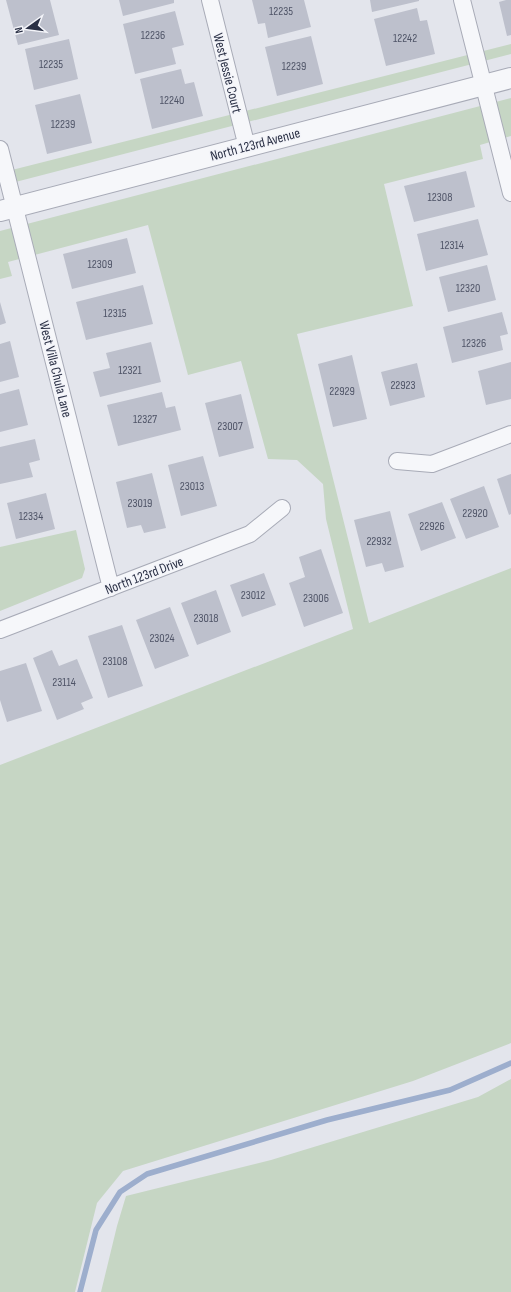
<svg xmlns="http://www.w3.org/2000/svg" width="511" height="1292" viewBox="0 0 511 1292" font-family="'Sofia Sans Condensed',sans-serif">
	<rect width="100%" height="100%" fill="#e3e5ec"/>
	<path fill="#c6d6c4" d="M511,44V54L0,186V173Z
		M511,98V136L480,145L483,159L384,184L413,306L297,334L369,623L511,568V1043L413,1081L123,1171L97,1203L75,1292H0V765L353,629L326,519L323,484L297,460L268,459L241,361L188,375L148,225L8,262L12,276L0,279V231Z
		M76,530L85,569L82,578L0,611V547Z
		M511,1079V1292H101L117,1226L126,1196L271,1160L478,1097Z"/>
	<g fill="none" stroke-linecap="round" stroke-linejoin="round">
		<path stroke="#9daecd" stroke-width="5.5" d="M80,1292L96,1230L120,1192L147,1174L327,1120L450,1090L511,1063"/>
	</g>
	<path fill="#bdc0cc" d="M6,0H50L59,35L18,45Z
		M119,0H174V3L123,16Z
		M252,0H304L311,27L268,38L265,23L258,24Z
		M370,0H419V1L372,12Z
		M506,0H511V35L507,36L499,2Z
		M417,8L420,21L427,20L435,54L386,66L374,19Z
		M175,11L184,45L172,48L176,64L135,74L123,24Z
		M311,36L323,84L277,96L265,47Z
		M69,39L78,79L34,90L25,49Z
		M181,69L185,84L194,82L203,116L152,129L140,79Z
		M80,94L92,143L47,154L35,105Z
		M466,171L475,207L414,222L404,186Z
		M478,219L488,255L426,271L417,234Z
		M127,238L136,273L72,289L63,254Z
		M487,265L496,300L448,312L439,277Z
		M143,285L153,324L86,340L76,302Z
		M0,302L6,323L0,325Z
		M502,312L508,334L500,336L503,350L452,363L443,327Z
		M10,341L19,377L0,382V344Z
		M151,342L161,382L100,397L93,372L110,368L106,353Z
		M352,355L367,419L333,427L318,364Z
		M511,362V399L486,405L478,371Z
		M417,363L425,397L390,406L381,372Z
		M19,389L28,425L0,432V394Z
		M162,392L166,408L175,406L181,430L118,446L107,405Z
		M241,394L254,448L219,457L205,403Z
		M35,439L40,460L29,463L33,477L0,484V447Z
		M203,456L217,506L181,516L168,465Z
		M152,473L166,528L144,533L141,525L127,528L116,482Z
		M511,474V514L509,515L497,479Z
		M484,486L499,527L466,539L450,499Z
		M46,493L55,529L16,539L7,503Z
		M442,502L456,538L421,551L408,514Z
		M390,511L404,567L385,572L382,563L366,567L354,520Z
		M321,549L343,613L304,627L289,583L305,577L299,557Z
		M264,573L276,605L242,617L230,585Z
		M216,590L231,632L197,645L181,603Z
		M170,607L189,656L155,669L136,620Z
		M122,625L143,686L108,698L88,636Z
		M52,650L59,666L77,659L93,698L81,703L84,709L57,720L33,658Z
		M26,663L42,711L7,722L0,700V671Z"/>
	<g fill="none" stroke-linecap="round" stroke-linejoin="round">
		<defs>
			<path id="minor" d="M210,0L247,147
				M462,0L511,193
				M0,149L111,588
				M397,461L432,464L511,434
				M0,630L250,534L282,508"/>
			<path id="tertiary" d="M0,211L511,78"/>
		</defs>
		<use href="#minor" stroke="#a8abb7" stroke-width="18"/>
		<use href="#tertiary" stroke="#a8abb7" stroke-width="22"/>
		<use href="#minor" stroke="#f6f7fa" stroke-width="16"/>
		<use href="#tertiary" stroke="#f6f7fa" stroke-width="20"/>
	</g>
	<g text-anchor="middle" stroke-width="3" stroke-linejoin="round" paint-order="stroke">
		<g font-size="12" fill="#4f5467">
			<text x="281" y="15">12235</text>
			<text x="153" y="39">12236</text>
			<text x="405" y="42">12242</text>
			<text x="51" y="68">12235</text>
			<text x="294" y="70">12239</text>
			<text x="172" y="104">12240</text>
			<text x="63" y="128">12239</text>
			<text x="440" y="201">12308</text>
			<text x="452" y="249">12314</text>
			<text x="100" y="268">12309</text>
			<text x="468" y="292">12320</text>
			<text x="115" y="317">12315</text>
			<text x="474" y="347">12326</text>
			<text x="130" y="374">12321</text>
			<text x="403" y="389">22923</text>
			<text x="342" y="395">22929</text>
			<text x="145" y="423">12327</text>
			<text x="230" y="430">23007</text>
			<text x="192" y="490">23013</text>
			<text x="140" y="507">23019</text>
			<text x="475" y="517">22920</text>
			<text x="31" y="520">12334</text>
			<text x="432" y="530">22926</text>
			<text x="379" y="545">22932</text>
			<text x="253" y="599">23012</text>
			<text x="316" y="602">23006</text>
			<text x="206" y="622">23018</text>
			<text x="162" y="642">23024</text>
			<text x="115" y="665">23108</text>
			<text x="64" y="686">23114</text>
		</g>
		<g font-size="14" fill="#2a3045" stroke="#f3f4f9">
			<text transform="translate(228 73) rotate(76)" y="5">West Jessie Court</text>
			<text transform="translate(255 144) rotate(-15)" y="5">North 123rd Avenue</text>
			<text transform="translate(56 369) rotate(76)" y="5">West Villa Chula Lane</text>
			<text transform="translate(144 575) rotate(-21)" y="5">North 123rd Drive</text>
		</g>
	</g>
	<g transform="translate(28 28) rotate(256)" stroke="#f3f4f9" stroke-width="3" paint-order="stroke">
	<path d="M0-3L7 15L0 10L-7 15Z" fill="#2a3045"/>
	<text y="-6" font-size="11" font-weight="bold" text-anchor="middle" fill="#2a3045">N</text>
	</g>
</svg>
